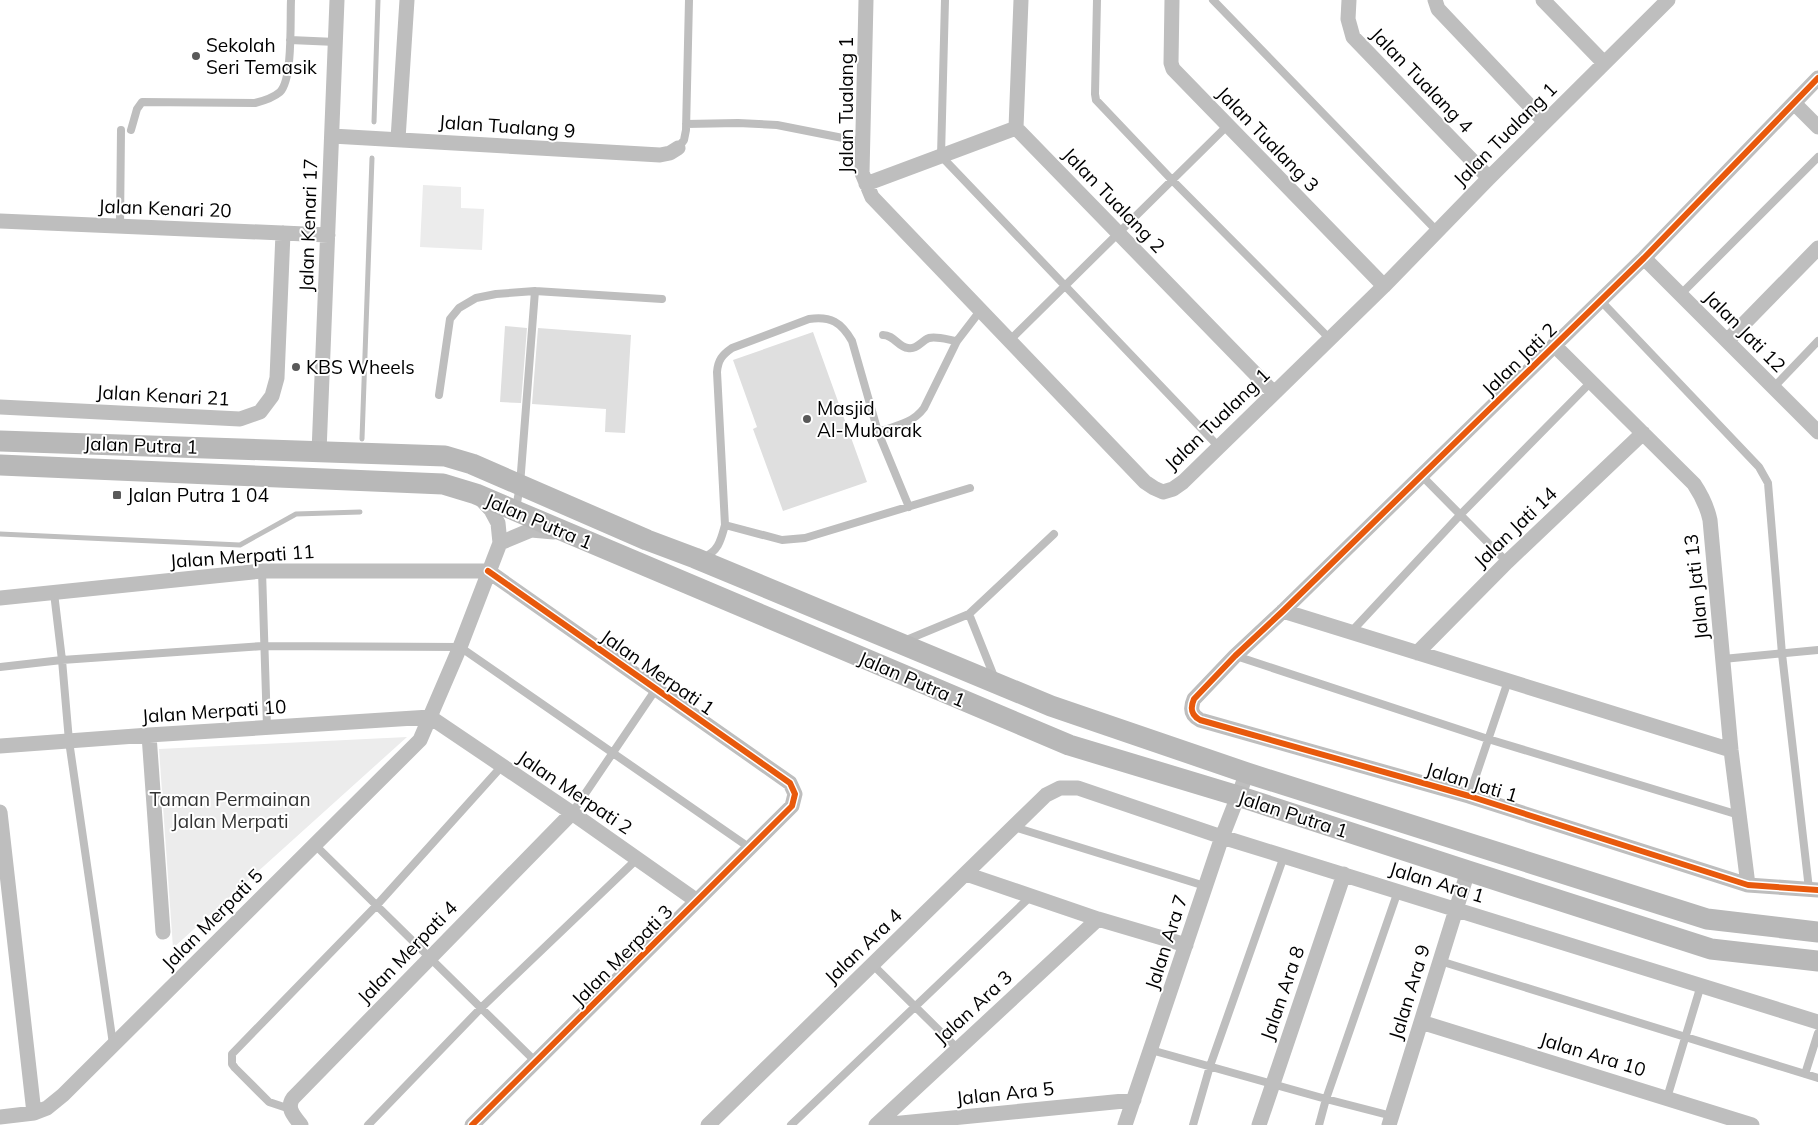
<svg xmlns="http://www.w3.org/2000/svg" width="1818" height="1125" viewBox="0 0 1818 1125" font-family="Mulish,sans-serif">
	<rect width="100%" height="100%" fill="#fff"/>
	<path fill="#ececec" d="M423,185L461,187V208L484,209L482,250L420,247Z
		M407,737L173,948L159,749Z"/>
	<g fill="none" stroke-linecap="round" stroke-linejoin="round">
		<path stroke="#bfbfbf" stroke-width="5" d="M374,122L378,0
			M362,439L372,158
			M0,534L240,545L296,514L360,512"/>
	</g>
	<path fill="#dfdfdf" d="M505,326L527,328L521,403L500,402Z
		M538,328L631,335L625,433L605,432L606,409L532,404Z
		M813,332L867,482L783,511L753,429L757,427L733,360Z"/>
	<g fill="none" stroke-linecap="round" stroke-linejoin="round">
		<path stroke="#bebebe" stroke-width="8" d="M945,0L941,156L1219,447
			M1097,0L1095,94L1096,100L1172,180L1330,339
			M1213,0L1437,231
			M290,40L336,42
			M686,124L738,123L777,125L863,142
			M131,130L137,109L142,102L255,103C263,101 273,98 280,92C293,79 290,20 291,0
			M678,148L684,140L686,130L689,0
			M120,226L121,130
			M1681,294L1818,157
			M1600,300L1759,467L1768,483L1782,654L1809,889
			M883,335C894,335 898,347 908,348C917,350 921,341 929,338C937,336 949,340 957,341
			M1010,340L1227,126
			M1774,387L1818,341
			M439,395L450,319L459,308L476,298L496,294L535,291L662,299
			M878,432C896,426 913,423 924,408L957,341L980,311
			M1421,475L1507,562
			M516,509L520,485L535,291
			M725,525L782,540L805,538L970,488
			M704,557C719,551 721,539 725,525L717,372C718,360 722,355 732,348L809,319C831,316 841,322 852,341L878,432L909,507
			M262,571L267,727
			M54,593L62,660L69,741L113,1044
			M1351,632L1461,514L1591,382
			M904,641L969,614
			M1236,656L1488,739L1739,815
			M1723,659L1818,650
			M0,667L62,660L263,646L460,647L750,848
			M995,679L969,614L1054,534
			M1469,796L1508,681
			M572,813L656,689
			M1014,827L1205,886
			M314,844L536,1062
			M1440,961L1818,1078
			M872,964L958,1049
			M1151,1050L1326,1099L1392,1116
			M1805,1074L1818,1033
			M1667,1098L1701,985
			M290,1109L269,1102L235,1068L232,1064V1054L376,906L502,766
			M368,1125L481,1008L637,859
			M791,1125L1031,896
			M1193,1125L1210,1066L1284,856
			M1319,1125L1326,1099L1398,891"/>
		<path stroke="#bebebe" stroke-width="15" d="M866,0L862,173L872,197L1145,482L1154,488L1163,492L1173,489L1183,482L1384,286L1489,178L1668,0
			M1021,0L1016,128L1273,392
			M1172,0L1171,63L1173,69L1384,286
			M1349,0L1348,19L1353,37L1489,178
			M1435,0L1438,9L1545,122
			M1543,0L1604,63
			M1818,78L1644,258L1283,611L1235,656L1194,699C1190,708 1191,715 1200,720L1469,796L1748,885L1818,890
			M1794,103L1818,127
			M332,136L660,155L670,153L678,148
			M398,139L407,0
			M866,184L1016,128
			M0,221L328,235
			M1644,258L1818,432
			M1727,341L1818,248
			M1554,345L1694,484C1702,496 1707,506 1710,520L1731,750L1748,885
			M0,407L240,419L260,412L272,396L277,378L283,233
			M319,452L337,0
			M500,543L531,530L554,532
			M0,598L262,571H488
			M1283,611L1731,750
			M1417,653L1507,562L1643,433
			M430,717L572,813L697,901
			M149,735L163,932
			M0,746L149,735L430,717
			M0,812L34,1113
			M966,874L1098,919L1186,945
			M1421,1022L1752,1125
			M0,1117L34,1113L47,1108L63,1095L420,740L460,647L500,543L498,523L491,510L480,498
			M301,1125C294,1116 286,1108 293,1098L572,813
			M472,1125L792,806L795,794L790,783L488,571
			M708,1125L1046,795L1060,788H1078L1222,837L1818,1022
			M876,1125L1098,919
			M881,1125L1134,1100
			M1125,1125L1222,837L1247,773
			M1259,1125L1344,874
			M1389,1125L1468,871"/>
		<path stroke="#b8b8b8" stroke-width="21" d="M0,441L445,456L472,464L647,540L695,558L1051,706L1247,773L1707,919L1818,932
			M0,465L443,484L476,494L1069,745L1238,796L1468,871L1711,949L1818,961"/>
		<defs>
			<path id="cycleway" d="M1818,78L1644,258L1283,611L1235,656L1194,699C1190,708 1191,715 1200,720L1469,796L1748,885L1818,890
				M472,1125L792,806L795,794L790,783L488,571"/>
		</defs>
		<use href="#cycleway" stroke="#fff" stroke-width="9"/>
		<use href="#cycleway" stroke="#e8590c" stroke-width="6"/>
	</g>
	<g fill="#595959" stroke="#fff" stroke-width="2">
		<circle cx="196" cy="56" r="5"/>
		<circle cx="296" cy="367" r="5"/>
		<circle cx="807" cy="419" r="5"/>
		<rect x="112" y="490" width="10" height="10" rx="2.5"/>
	</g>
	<g text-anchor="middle" stroke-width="4" stroke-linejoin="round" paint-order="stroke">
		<g font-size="19" fill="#000" stroke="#fff" text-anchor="start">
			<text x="206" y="52">Sekolah<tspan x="206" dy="22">Seri Temasik</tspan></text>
			<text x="306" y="374">KBS Wheels</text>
			<text x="817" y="415">Masjid<tspan x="817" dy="22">Al-Mubarak</tspan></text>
			<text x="127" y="502">Jalan Putra 1 04</text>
		</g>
		<g font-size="19" fill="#000" stroke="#fff">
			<text transform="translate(1422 80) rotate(46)" y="7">Jalan Tualang 4</text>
			<text transform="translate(846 105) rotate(-90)" y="7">Jalan Tualang 1</text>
			<text transform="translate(507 126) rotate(4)" y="7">Jalan Tualang 9</text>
			<text transform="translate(1505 134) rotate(-45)" y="7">Jalan Tualang 1</text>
			<text transform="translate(1268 139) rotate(46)" y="7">Jalan Tualang 3</text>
			<text transform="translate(1114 200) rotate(46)" y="7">Jalan Tualang 2</text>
			<text transform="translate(165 208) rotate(2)" y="7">Jalan Kenari 20</text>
			<text transform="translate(308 225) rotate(-88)" y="7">Jalan Kenari 17</text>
			<text transform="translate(1745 331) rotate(45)" y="7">Jalan Jati 12</text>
			<text transform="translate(1519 359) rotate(-44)" y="7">Jalan Jati 2</text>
			<text transform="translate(163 395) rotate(3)" y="7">Jalan Kenari 21</text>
			<text transform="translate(1217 419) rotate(-44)" y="7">Jalan Tualang 1</text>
			<text transform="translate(141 445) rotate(2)" y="7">Jalan Putra 1</text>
			<text transform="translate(539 521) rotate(23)" y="7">Jalan Putra 1</text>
			<text transform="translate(1515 527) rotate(-44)" y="7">Jalan Jati 14</text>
			<text transform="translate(242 556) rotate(-4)" y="7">Jalan Merpati 11</text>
			<text transform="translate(1696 587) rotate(-96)" y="7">Jalan Jati 13</text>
			<text transform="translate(658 672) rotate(35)" y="7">Jalan Merpati 1</text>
			<text transform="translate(912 679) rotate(23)" y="7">Jalan Putra 1</text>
			<text transform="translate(214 711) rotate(-4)" y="7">Jalan Merpati 10</text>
			<text transform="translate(1472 782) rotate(17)" y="7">Jalan Jati 1</text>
			<text transform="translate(575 792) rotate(34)" y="7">Jalan Merpati 2</text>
			<text transform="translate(1293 814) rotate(18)" y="7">Jalan Putra 1</text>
			<text transform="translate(1437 882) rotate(17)" y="7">Jalan Ara 1</text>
			<text transform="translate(212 919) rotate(-45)" y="7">Jalan Merpati 5</text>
			<text transform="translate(1166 942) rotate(-72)" y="7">Jalan Ara 7</text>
			<text transform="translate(863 946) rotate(-44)" y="7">Jalan Ara 4</text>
			<text transform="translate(407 952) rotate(-46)" y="7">Jalan Merpati 4</text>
			<text transform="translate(622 955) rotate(-45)" y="7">Jalan Merpati 3</text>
			<text transform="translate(1409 992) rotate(-73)" y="7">Jalan Ara 9</text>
			<text transform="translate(1282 993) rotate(-71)" y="7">Jalan Ara 8</text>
			<text transform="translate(973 1007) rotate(-43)" y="7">Jalan Ara 3</text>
			<text transform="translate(1593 1054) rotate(17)" y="7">Jalan Ara 10</text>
			<text transform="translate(1005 1093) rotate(-6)" y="7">Jalan Ara 5</text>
		</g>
		<g font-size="19" fill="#333" stroke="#fff">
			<text x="230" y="806">Taman Permainan<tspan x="230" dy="22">Jalan Merpati</tspan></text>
		</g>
	</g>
</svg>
